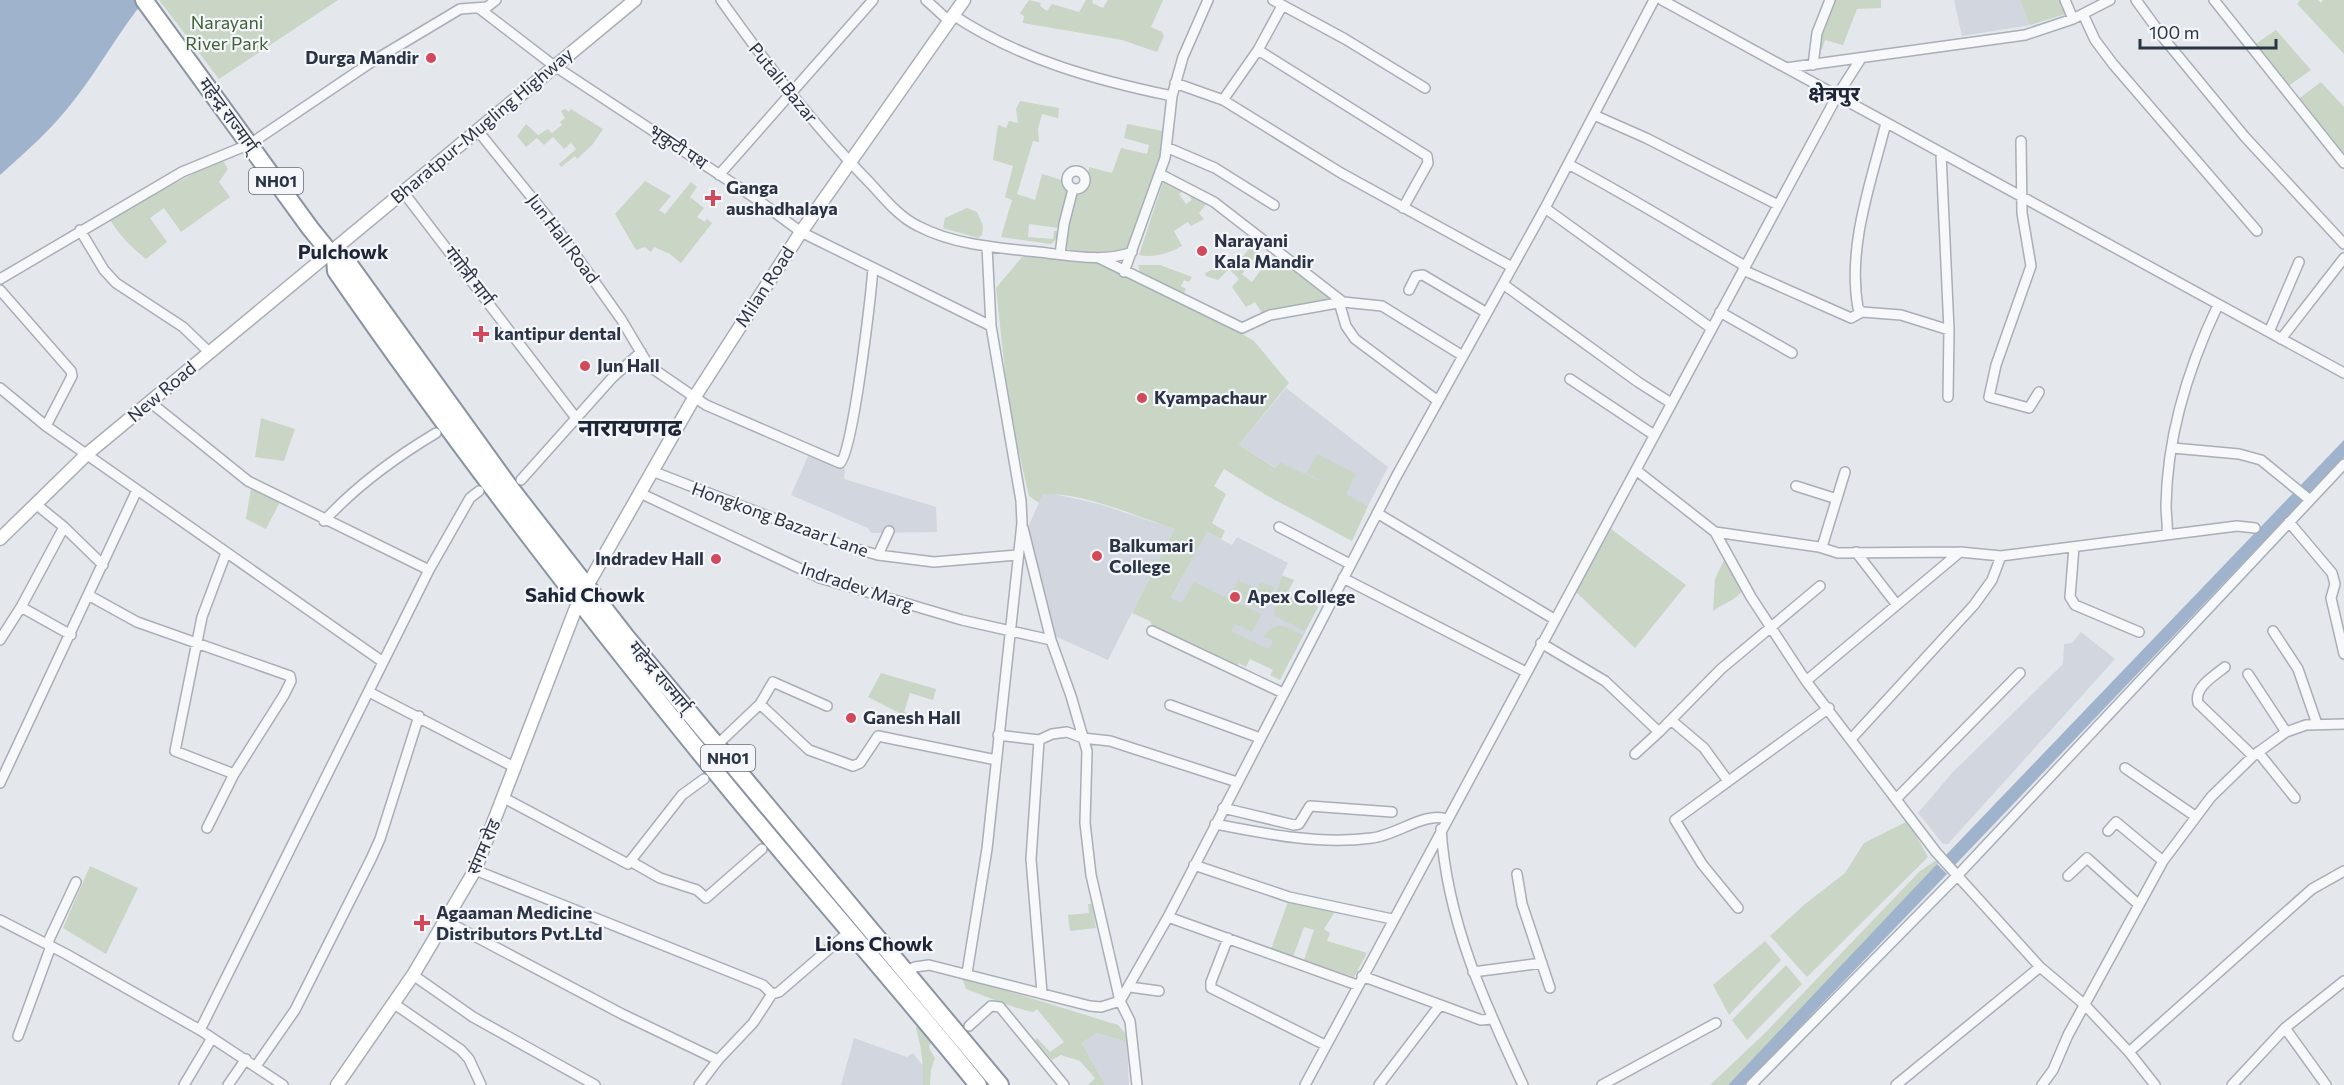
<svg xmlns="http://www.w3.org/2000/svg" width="2344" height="1085" viewBox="0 0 2344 1085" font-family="Commissioner,'Noto Sans Devanagari',sans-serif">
	<rect width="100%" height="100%" fill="#e4e7ec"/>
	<path fill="#d2d6de" d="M1954,0H2020L2030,25L1962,36Z
		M1286,388L1388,467L1368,506L1279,462L1276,468L1239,445Z
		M809,454L845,469L844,479L936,507L937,532L871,533L868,528L791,495Z
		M1043,494H1054L1099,504L1174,529L1108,660L1055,636L1052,630L1038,583L1028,527Z
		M1207,532L1232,545L1237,537L1288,563L1282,575L1294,580L1288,591L1318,607L1291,660L1169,602Z
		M2081,632L2115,659L1948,844H1943L1918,813L1952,773L2063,664L2064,644L2072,643Z
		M1097,1033L1127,1042L1129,1085H1105L1082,1043Z
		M854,1038L907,1057L913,1053L923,1066V1085H841Z"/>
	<path fill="#c9d6c5" d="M159,0H338L219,79Z
		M1029,0L1041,3L1040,6L1047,11L1052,4L1079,12L1086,0H1093L1092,3L1103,8L1108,0H1163L1151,27L1162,32L1164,36L1157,52L1122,40L1023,23L1024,16L1020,13Z
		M1833,0H1881V8L1857,9L1843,45L1825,40L1822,49L1817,50Z
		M2020,0H2060L2066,14L2030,25Z
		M2300,0H2318L2321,3L2323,0H2344V54L2297,4Z
		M2276,30L2311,70L2287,87L2254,45Z
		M2321,82L2344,107V159L2297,100Z
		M1020,101L1059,108L1058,118L1042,114L1038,129L1039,142L1033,141L1017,194L1035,200L1042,174L1062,180L1067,192L1058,228L1029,224L1028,237L1053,239L1054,231H1058L1057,239L1051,244L1001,237L1012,200L1005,197L1013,166L993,160L998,125L1006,128L1009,121L1018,123L1016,109Z
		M565,109L569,112L571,109L603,129L593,144L577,159L575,156L561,167L559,164L576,149L571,143L564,149L553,137L544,145L537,138L526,147L517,136L526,124L538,135L548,129L552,133L562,125L560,122L565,118L561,111Z
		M1127,124L1163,131L1162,149L1131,242C1118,262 1087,252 1067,249L1066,244L1076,194L1087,188L1089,167L1112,173L1121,148L1147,154L1149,145L1124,138Z
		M222,159L228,169L219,182L230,197L181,232L164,208L150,218L167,242L146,259C130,246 119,235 109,218Z
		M1164,179L1185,190L1179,194L1186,204L1192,200L1188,194L1190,192L1207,203L1199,213L1204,219L1191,226L1188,222L1174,231L1182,246C1170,253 1153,258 1139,255Z
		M645,181L671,196L659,210L665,214L691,182L697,187L690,197L704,208L697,217L705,222L707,219L712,223L681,263L670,254L654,247L651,252L645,247L636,250L615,214Z
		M967,208L977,212L983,226L982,235L978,238L943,228L945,218Z
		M1255,241L1262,247L1242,274L1252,282L1269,259L1276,265L1280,261L1333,301L1262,313L1255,302L1246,307L1232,287L1239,279L1229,269L1218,280L1206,276L1205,273L1231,261L1237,264Z
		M1028,255L1097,262L1232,328L1254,341L1289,383L1239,445L1275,468L1280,462L1326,484L1307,473L1317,454L1356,474L1346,494L1368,506L1352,541L1266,495L1224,469L1214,486L1226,494L1212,523L1225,531L1221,539L1207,532L1171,598L1182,603L1194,582L1261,614L1252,632L1235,624L1231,631L1269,649L1273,641L1264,637C1274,618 1288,628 1303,635L1280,680L1270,675L1273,670L1250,659L1246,667L1239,663L1236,668L1154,629L1150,621L1132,613L1174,529C1136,516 1083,492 1043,494L1039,503L1029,496L1009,409L996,288L1022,257Z
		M1138,265H1160L1192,277L1189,282L1184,280L1181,286L1186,289L1183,295L1141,275Z
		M261,418L295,429L284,461L255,457Z
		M251,488L280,502L266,529L246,519Z
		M1611,529L1686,585L1635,648L1576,592Z
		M1726,556L1742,591C1736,600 1722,604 1713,611L1715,579Z
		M1282,576L1294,580L1288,591L1318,607L1305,631L1275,616L1274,603Z
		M1238,580L1257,589L1261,582L1274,587L1263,610L1231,595Z
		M881,673L936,689L933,700L910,693L904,712L919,717L917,722L868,697Z
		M1908,821L1928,857L1807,977L1770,936L1805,904L1845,873L1864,843Z
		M1935,861L1939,862L1731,1082L1728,1085H1710L1765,1033L1920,871Z
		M90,866L138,888L106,954L63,928Z
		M1289,899L1336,910L1324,929L1330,933L1327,941L1367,953L1354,977L1304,960L1314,930L1304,927L1293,957L1271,949Z
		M1088,904H1092L1096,928L1070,931L1068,915L1089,913Z
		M1765,941L1781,960L1729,1015L1713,985Z
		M1786,965L1802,984L1747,1040L1732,1020Z
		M962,977L1118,1025L1125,1033L1127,1042L1097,1033L1082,1043L1105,1085H1088L1095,1078L1080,1061L1061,1055L1052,1060L1035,1040L1037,1038L1050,1052L1064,1042L1037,1009L1033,1012C1009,1007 989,997 966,989Z
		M919,1023L932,1038L929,1048L935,1058L931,1070L930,1085H923C923,1061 922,1051 916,1028Z"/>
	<path fill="#9fb4cc" d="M0,0H145C119,31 100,67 75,99C53,128 27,151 0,175Z
		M2344,440V457L1955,865L1946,855Z
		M1937,864L1947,874L1744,1085H1728Z"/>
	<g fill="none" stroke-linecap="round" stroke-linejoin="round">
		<defs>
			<path id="street" d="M721,0C767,65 815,127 871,184C885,199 899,217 918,226C954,245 999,248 1038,252C1068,255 1103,263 1132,252
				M926,0L949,21
				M1273,0L1345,39L1425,88
				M1662,0L2344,373
				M2065,0L2073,19
				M2136,0L2165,40L2245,137L2344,244
				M2214,0L2344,163
				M480,9L553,65L758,200L801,232L991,326
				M2083,14L2095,40L2113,64L2257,231
				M953,15C1019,59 1095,80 1172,96
				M1258,50L1282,6
				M1813,65L1817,33L1830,0
				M1786,68L2025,35L2073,19L2110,0
				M1175,83L1223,100L1341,173L1512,267
				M1223,100L1258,50L1427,156L1428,163L1403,208
				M1594,115L1646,138L1778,205
				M1886,123C1871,182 1847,247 1858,308L1862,312L1901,315L1949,330
				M478,131L558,230L621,319L649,366L706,405L840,463C853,454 871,293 873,268
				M2021,141L2022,213L2031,266L1996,365L1989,397L2029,408L2039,392
				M1166,147L1215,168L1274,205
				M1941,154L1949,330L1948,397
				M1568,164C1629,196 1686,232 1745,266
				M1067 180a9 9 0 1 1 18 0a9 9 0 1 1-18 0Z
				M1160,174L1214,202L1343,302L1382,306L1463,356
				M719,175L873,0
				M404,193L576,418
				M1545,208L1711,328
				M80,230L104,270L116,283L183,327L209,352
				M1060,254L1064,224L1073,189
				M1099,258L1242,328L1270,315L1343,302
				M1743,270L1851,318L1862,312
				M1124,272L1165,158L1172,96L1183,57L1208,0
				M0,279L182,172L250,144L373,61L460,9L487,7L496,0
				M1503,284L1638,382L1671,403
				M0,290L71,371L72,376L46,426
				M1409,290L1416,276L1423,275L1487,313
				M1339,302L1346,326L1355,339L1438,401
				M1720,312L1792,353
				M2269,332L2299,262
				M2281,339L2344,258
				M1570,379L1654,435
				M0,388L46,426L383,662
				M150,402L248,481L429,570
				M2173,448L2239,454L2261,460L2310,500
				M1636,470L1715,532L1751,597L1806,681L1936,852L2040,967L2085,1005L2129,1052L2155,1085
				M652,471L842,545L878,555L934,562L1017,555
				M521,480L612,378L641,352
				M1796,486L1837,499
				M640,493L820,578L962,620L1051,640
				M1377,513L1554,619
				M324,521C356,486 396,457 436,433
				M2289,522L2332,573L2335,584L2331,598L2344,654
				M64,527L103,565
				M1279,527L1350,564
				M1023,528L1051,640L1071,696L1087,751L1085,823L1091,875L1120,1001L1130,1021L1137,1085
				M1715,532L1819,547L1838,553L1960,552L2001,556L2237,526L2255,528
				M2167,534C2168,524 2166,515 2166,506C2167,436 2188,368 2218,305
				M1822,547L1845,472
				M2074,547L2070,597L2075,605L2139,632
				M1856,552L1897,605
				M226,553L202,617L175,751L234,774
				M878,555L889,531
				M1343,578L1526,672
				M90,596L137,622L290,676L291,681L284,695L234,774L207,828
				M21,607L71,635
				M1152,631L1283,693
				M2273,631L2298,669L2317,724
				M0,640L21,607L64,527L37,505
				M1541,643L1605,681L1659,732L1721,669L1820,586
				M2225,667C2214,676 2194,687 2198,703L2253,756
				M2248,674L2286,732
				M1806,681L1960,552
				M369,692L516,768
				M760,704L809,750L853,766L860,763L878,736L996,760
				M1170,705L1260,738
				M1671,720L1704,748L1728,781
				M998,735L1039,740
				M1852,738L1974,605L1992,580L2001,556
				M717,745L760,704L773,682L827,706
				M2258,752L2295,798
				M1635,754L1659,732
				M2125,768L2195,816
				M0,783L137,490
				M504,798L628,864L682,795L704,779
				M1897,798L2020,673
				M1223,808L1294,825L1299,824L1310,806L1392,812
				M1215,824C1266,834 1320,845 1372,838C1394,836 1427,811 1446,819
				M1441,829C1447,921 1484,1002 1523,1085
				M2108,831L2116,822L2163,861
				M630,861L660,878L697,890L706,898L762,849
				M1194,865L1289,897L1392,919
				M475,870L763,985L772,994
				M1517,874L1522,904L1550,988
				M2068,876L2087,858L2139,905
				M1738,908L1702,864L1675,820L1829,708
				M1168,917L1357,985
				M0,920L66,954L200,1030L283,1085
				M446,921L622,1014L718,1060
				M1228,938L1211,982V988L1325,1045
				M47,944L76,882
				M903,972L915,967L929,965L1090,1006L1101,1007L1120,1001L1168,917L1396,477L1545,208L1654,0
				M1473,972L1542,963
				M967,973L987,849L1022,523L1021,501L991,326L987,246
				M413,975L473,1017L595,1085
				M1362,976L1481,1020L1492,1019
				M1130,987L1159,991
				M1042,993L1031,859L1039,740L1052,734L1067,732L1083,738L1110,741L1237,782
				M393,1003L461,1050L469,1059L481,1085
				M969,1026L991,1006L1000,1007L1064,1085
				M2285,1028L2326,1085
				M200,1030L429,570L470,498L479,491
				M18,1036L51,946
				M2129,1052L2312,889L2344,871
				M256,1066L295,1010L371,859L380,839L419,716
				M184,1085L212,1038
				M228,1085L246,1059
				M699,1085L718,1060L753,1023L772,994L779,992L851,930
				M1305,1085L1837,96L1860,60
				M1379,1085L1440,1005
				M1602,1085L1716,1023
				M1751,1085L1957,876L2344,464
				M1896,1085L2040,967
				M2042,1085L2053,1070L2068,1035L2163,861L2211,797L2253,756L2286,732L2306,725L2344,724
				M2232,1085L2285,1028L2344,981"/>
			<path id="secondary" d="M0,539L87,454L635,0
				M337,1085L413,975L475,870L579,600L694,398L801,232L964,0"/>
			<path id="highway" d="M144,0L310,228L335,259L348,263L356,274L511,489L627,638L1000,1085
				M335,259L336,271C455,443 582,608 714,770C800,876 892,978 978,1085"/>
		</defs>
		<use href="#street" stroke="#a9aeb7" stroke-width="12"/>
		<use href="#secondary" stroke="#a9aeb7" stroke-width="15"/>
		<use href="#highway" stroke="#8b94a3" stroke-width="20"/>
		<use href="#street" stroke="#f7f8fa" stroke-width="9"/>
		<use href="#secondary" stroke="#fff" stroke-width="12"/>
		<use href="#highway" stroke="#fff" stroke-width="16"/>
	</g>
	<g fill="#d1495b" stroke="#f4f6f9" stroke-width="2">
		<circle cx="431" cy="58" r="6"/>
		<path d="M710 189h6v6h6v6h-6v6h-6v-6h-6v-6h6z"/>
		<circle cx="1202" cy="251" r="6"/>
		<path d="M478 325h6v6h6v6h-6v6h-6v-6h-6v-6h6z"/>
		<circle cx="585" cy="366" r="6"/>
		<circle cx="1142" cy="398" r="6"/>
		<circle cx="1097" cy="556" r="6"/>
		<circle cx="716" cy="559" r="6"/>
		<circle cx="1235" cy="597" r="6"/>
		<circle cx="851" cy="718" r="6"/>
		<path d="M419 914h6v6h6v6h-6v6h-6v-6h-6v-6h6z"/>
	</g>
	<g text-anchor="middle" stroke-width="4.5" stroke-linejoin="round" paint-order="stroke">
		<g fill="#f4f6f9" stroke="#676e7b" stroke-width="1.5">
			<rect x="249" y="168" width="54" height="26" rx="4.5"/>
			<rect x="701" y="745" width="54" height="26" rx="4.5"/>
		</g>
		<g font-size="16" font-weight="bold" fill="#2b3445">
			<text x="276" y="187">NH01</text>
			<text x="728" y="764">NH01</text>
		</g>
		<g font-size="18" fill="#3f6138" stroke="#f4f6f9">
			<text x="227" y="29">Narayani<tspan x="227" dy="21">River Park</tspan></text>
		</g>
		<g font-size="18" font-weight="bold" fill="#2b3445" stroke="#f4f6f9" text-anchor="start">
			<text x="419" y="64" text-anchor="end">Durga Mandir</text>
			<text x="726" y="194">Ganga<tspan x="726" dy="21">aushadhalaya</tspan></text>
			<text x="1214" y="247">Narayani<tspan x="1214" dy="21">Kala Mandir</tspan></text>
			<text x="494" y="340">kantipur dental</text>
			<text x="597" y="372">Jun Hall</text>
			<text x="1154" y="404">Kyampachaur</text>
			<text x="1109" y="552">Balkumari<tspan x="1109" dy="21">College</tspan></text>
			<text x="704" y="565" text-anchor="end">Indradev Hall</text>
			<text x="1247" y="603">Apex College</text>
			<text x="863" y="724">Ganesh Hall</text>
			<text x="436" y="919">Agaaman Medicine<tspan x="436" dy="21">Distributors Pvt.Ltd</tspan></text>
		</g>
		<g font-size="18" fill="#2b3445" stroke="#f4f6f9">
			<text transform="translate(783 83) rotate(51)" y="6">Putali Bazar</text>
			<text transform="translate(228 115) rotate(54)" y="6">महेन्द्र राज्मार्ग्</text>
			<text transform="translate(482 126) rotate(-40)" y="6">Bharatpur-Mugling Highway</text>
			<text transform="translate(678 147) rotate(34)" y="6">भृकुटी पथ</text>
			<text transform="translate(563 239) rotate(53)" y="6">Jun Hall Road</text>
			<text transform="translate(469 276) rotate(52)" y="6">गंगोत्री मार्ग</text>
			<text transform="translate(765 287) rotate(-57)" y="6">Milan Road</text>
			<text transform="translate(162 392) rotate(-40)" y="6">New Road</text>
			<text transform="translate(780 520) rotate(20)" y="6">Hongkong Bazaar Lane</text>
			<text transform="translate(857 587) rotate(19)" y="6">Indradev Marg</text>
			<text transform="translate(660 677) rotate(50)" y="6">महेन्द्र राज्मार्ग्</text>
			<text transform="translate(484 847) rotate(-67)" y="6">संगम रोड</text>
		</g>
		<g font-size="20" font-weight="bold" fill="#1d2536" stroke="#f4f6f9">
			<text x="343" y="259">Pulchowk</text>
			<text x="585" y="602">Sahid Chowk</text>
			<text x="874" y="951">Lions Chowk</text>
		</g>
		<g font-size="21" font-weight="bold" fill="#1d2536" stroke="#f4f6f9">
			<text x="1834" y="101">क्षेत्रपुर</text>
		</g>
		<g font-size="24" font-weight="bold" fill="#1d2536" stroke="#f4f6f9">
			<text x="630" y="436">नारायणगढ</text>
		</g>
	</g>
	<path d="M2140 39v9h136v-9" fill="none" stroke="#2b3445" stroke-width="3"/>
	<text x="2149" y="39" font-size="18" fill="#2b3445" stroke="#f4f6f9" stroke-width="4.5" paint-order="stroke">100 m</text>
</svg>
